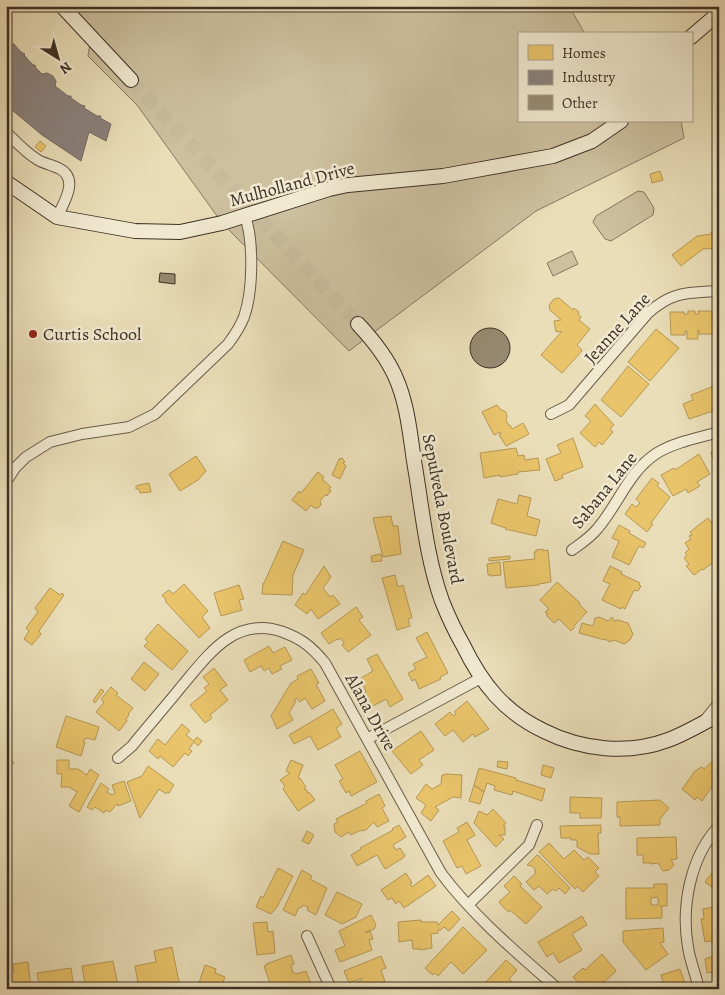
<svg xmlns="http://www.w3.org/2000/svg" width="725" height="995" viewBox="0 0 725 995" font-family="Alegreya,serif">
	<rect width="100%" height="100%" fill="#eadeb8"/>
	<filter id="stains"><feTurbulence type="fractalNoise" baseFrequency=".004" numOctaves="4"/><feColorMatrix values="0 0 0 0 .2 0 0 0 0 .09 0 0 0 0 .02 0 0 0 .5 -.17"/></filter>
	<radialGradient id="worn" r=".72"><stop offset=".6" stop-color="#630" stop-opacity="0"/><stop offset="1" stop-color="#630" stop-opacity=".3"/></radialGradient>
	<path fill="#cdc09f" stroke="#857862" d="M62,6H569L585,34H519V121H681L684,138L536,211L349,351L222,223L137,105L88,56L91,37Z
		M638,191L644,192L654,208L653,215L611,241L605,239L593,222L596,216Z
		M572,251L578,264L553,276L547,263Z"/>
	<path fill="#e9c46a" stroke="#b59856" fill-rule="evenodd" d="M40,141L46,146L41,152L35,147Z
		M660,171L663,180L652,183L650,174Z
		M711,232H719V248L703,249L681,266L672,255L697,236L712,234Z
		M559,298L573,310L574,308L579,312L578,314L581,317L579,320L590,329L577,345L582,350L581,352L562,373L541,355L562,331L556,332L554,321L561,320L550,310L549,305L554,299Z
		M688,311H695V314H699L698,311H713L714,334H699V330H698V339H687V331H685V335H671L670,312H684V314H688Z
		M656,329L679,348L650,381L628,362Z
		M628,366L649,384L621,417L601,400Z
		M719,384V408H712L713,411L689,419L683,404L693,400L691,395Z
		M595,404L614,425L610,429L613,432L602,445L599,442L595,447L580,433L591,421L585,416Z
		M497,405L500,409L506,412L507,416L506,420L509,426L510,425L512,429L523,423L529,434L506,446L499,435L501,434L500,432L494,435L482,412Z
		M573,438L583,467L562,475L563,478L555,481L546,459L561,453L557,445Z
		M516,448L518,456L524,455L525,460L538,458L540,470L518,472V474L500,477V475L484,478L480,453Z
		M719,450V478H718L711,452Z
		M699,454L710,474L697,482L700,486L688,493L686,489L673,496L661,475L674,468L675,470Z
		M196,456L206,471L198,480L180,491L169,474Z
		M342,458L345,462L343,463L346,466L340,479L332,475L339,459Z
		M318,472L324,477L322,479L331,487L329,490L331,491L327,496L326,494L320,501L321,505L318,508H314L311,505L306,511L292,500L299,491L301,493Z
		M652,478L659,483L657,486L670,497L651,523L653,524L647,532L625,514L632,504L636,507L640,503L636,499Z
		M149,483L151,492L140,493L139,489H136V486L139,485Z
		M519,495L531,498L527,516L540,520L536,536L505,529L506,528L491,523L498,499L517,504Z
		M391,516L393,526H398L401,554L383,557L373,518Z
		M708,518L719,532V558L703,570L702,569L694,575L686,566L689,564L684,558L687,555L685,553L689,549L685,543L691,539L689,536L692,535L690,532Z
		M619,525L630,531L629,533L646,543L643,548L639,546L629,565L612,557L619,541L612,538Z
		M283,541L304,550L293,575L292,595L262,594L263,583H264Z
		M543,549V551L548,550L551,582L539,584V585L506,588L503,562L535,559L534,552H536V550Z
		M381,554L382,561L372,562L371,556Z
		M510,556V559L489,561V558Z
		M500,562L501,575L491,576V575H488L487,564Z
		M324,566L331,577L323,588L330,597L333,595L340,604L318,619L311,609L307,614L295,605L303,593L305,595Z
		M610,566L622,572L621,574L640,583L639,585L641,586L638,591L634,590L625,609L622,607L621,609L602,600L610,584L603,581Z
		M395,575L398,587L403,585L412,618L408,619L410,626L397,630L382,578Z
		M557,582L580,603L579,604L587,612L574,626L575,627L571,631L559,619L554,623L546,615L548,614L545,612L549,609L540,600Z
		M184,584L208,611L202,617L210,628L199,638L165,601L166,600L162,595L169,590L173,594Z
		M239,585L244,599L239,600L242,610L221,616L214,593Z
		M50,588L60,595L62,593L64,595L39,631L41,634L32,645L24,639L29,631L26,628L38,612L35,608Z
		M356,607L363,617L359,620L371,635L348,652L342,645L344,643L341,638L338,640L337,639L329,644L321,633Z
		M599,617L608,621L612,617L614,621L618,620L628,623L633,634L630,640L624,644L614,640L610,642L605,639V640L579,633L582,623L593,626L595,618Z
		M158,624L188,651L172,670L144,646L148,642L145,639Z
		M427,632L448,673L440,677L441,679L419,689L415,679L412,681L408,673L416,669L413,664L427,657L416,638Z
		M269,646L273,653L285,647L292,660L280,666L282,669L272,674L269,668L264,671L261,666L250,672L244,660Z
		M377,654L403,699L390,707L386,699L371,707L364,693L366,692L361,678L373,671L367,659Z
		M144,662L159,674L145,691L131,679Z
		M214,668L227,685L220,690L228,700L210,715L212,718L205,723L190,705L207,691L204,688L209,684L203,677Z
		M311,669L319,683L316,684L325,701L312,709L305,698L300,702L296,698L294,701H296L289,713L293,720L277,729L271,716L291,683L298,679L297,676Z
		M111,687L118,693L116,695L133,708L128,714L129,715L126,719L127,721L119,731L96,712L104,702L101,699Z
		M101,689L104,691L95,703L93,701Z
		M467,701L489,729L475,737L473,734L463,742L453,730L445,736L435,724L450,712L453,716L456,714L454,712Z
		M333,709L342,724L336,728L341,737L318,750L310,736L294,744L289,735Z
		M66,716L99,727L95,740L86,738V739H84L83,741L85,742L81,756L56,747Z
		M182,724L190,731L186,735L194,741L197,737L202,741L198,746L194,742L189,749L192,751L188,756L185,753L173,767L160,756L158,759L149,751L158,739L165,745Z
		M421,731L434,750L419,760L423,765L411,774L392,751Z
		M6,751L14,763L7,768L6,767Z
		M360,751L377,782L351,796L349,791L346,793L339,781L343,779L335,765Z
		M719,759L717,779L702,801L697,797L695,800L682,789L695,771L702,767L704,769L714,760L715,761Z
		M57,760H69V769H78L87,775L90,769L99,775L79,812L69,806L77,792L69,787H61L62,774H57Z
		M291,760L303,765L298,778L299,779L300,778L306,787L304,789L307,790V793L309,792L315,800L298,811L283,789L285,786L280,780L290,773L286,771Z
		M498,761L508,762L507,769L497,767Z
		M543,765L554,768L551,778L541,775Z
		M148,766L174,785L169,793L167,792L166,794L159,789L140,818L127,782L142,776Z
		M479,768L516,778V780L545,789L542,801L513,791L512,795L494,790L495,786L487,783L484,792L474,785Z
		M447,774L462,775L461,798L453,797L435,807L439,810L431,821L421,813L426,805L416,798L426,784L432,789L441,784L442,775Z
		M124,781L131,801L118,806V804L116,805L110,812L106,810L104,813L95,807L92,810L87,807L101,783L109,789L107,792L112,795L115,793L112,785Z
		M474,785L484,792L480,804L469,801Z
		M379,794L385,806L382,808L389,821L377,827L374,822L366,830L359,831L351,835L349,832L341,837L335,832L334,824L338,822L336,819L367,803L366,801Z
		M570,797L602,798L601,818H580V813H570Z
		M660,800L669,808L660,819V825L620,826V817H617V802Z
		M493,809L506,823L503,826H505V835H499L504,839L496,847L474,823L479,811L487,815Z
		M467,822L475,835L467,840L481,866L466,874L462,866L457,868L443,841L459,832L457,828Z
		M399,825L406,837L393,845L396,850L400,848L405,856L403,858L385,869L377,855L357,866L351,855L361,849L360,848L393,830L392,829Z
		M601,825V833H598L599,854H590L577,847V840H571V838H561L560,826Z
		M307,831L314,835L309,844L302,841Z
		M676,837L677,859L671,860L674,865L669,870L663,871L658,863L651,864V863H643V855H637V838Z
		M549,843L564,859L574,850L584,860L588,857L599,868L595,872L599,876L583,892L577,886L575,889L539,852Z
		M537,855L539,856L570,888L565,894L559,888L556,891L553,889L547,894L539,886L534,890L526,882L535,874V869L532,866L527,865Z
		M278,868L293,876L277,907L271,914L256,907L261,896L263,898Z
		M302,870L312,876L310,879L327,888L316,915L307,910L308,907L303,905L301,908L299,907L295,916L283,910Z
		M714,870L719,874V893L705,882Z
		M406,873L412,883L410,884L412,887L428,875L436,886L404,908L399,901L396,904L392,898L388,900L381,890Z
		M514,876L522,884L520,886L542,907L526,924L510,910L509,912L504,908L499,902L510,892L504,886Z
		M654,884H667V906H660L662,907V918L626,919V888H654ZM658,897V905H651V898Z
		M337,892L362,904L356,917L342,924L325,915Z
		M719,906V940L705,942L701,919H704L703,909Z
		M452,911L460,919L449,931L444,927L441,930H438V933L431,934L432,948L420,950V949H413L412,940L399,942L398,922L421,920V922H437L438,925Z
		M371,915L376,925L374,929L367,932L365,931L366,933L370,931L373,939L369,940L372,950L340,962L335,950L345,946L339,931Z
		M582,916L587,925L572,934L582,950L559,963L553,953L547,957L538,942Z
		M267,922L268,932L273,931L275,953L257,955L253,923Z
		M463,927L487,950L463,974L451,962L438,976L435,973L433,975L428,971L425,968Z
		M663,928L664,942L660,943L668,954L646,970L623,942V931Z
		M172,947L179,982L159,986L158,983L148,986L149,989H139L135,966L156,962L154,951Z
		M602,954L616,971L601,985L605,989H584L573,977L583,968L585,970Z
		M291,955L294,964L291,965L293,973H295L296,974L306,971L311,984L298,989H272L264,966L267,965L266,964Z
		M381,956L386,968L381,970L385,982L368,989H360L357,982L362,980V978L349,983L344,971Z
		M710,957H719V971L707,973L705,959Z
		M506,960L517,970L509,979L519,988L489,989L484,984Z
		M113,961L118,986L111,988V986L98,989H86L82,966Z
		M28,962L31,989H6V974L14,973L13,964Z
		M205,965L216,969L215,973L225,977L220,989H197Z
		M71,968L74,989H40L37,973Z
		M680,969L687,989H661L659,983L663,982L661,975Z"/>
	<path fill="#8a817c" stroke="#736962" d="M6,6L8,17L6,35Z
		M6,41L11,46L13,43L21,52L25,54L24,55L32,64L36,66L35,67L42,74L47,73L53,76L56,81L55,86L68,96H71V98L81,105L85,106L84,108L97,116H101L100,118L111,124L106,141L89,132L81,161L42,135L6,105Z"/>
	<path fill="#978a72" stroke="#3d3026" d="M160,273L175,274V284L159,282Z
		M470 348a20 20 0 1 1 40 0a20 20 0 1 1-40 0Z"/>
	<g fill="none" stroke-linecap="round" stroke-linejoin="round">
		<path stroke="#c7bb9b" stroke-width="14" stroke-dasharray="14 7" stroke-linecap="butt" d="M131,80L358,324"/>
		<defs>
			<path id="street" d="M6,132C16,142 26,153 38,160C45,164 53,165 60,169C79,179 64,203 57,217
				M551,414L569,405L648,313C673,291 687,293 719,291
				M6,482L15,468L26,457L50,442L82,434L129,427L155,414L228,344C234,336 240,327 244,317C253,291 254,242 245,216
				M572,550C582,543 591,537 598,528C619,503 629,471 657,453C675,442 698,438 719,432
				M705,720L719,703
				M367,739L481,678
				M118,758L132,746C148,726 165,707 181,687C208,655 235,615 283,632C302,639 312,647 325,663L441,873C474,917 517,953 558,989
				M468,905L529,845L537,825
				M307,936L331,989
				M699,989C696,975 690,961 688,947C681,907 690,857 719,826"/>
			<path id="secondary" d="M62,6L131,80
				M691,37L719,13
				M6,182L57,217L135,231L180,232L222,223L329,189L348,185L443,176L553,156L592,141L621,121
				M358,324C373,340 386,356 395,376C407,402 410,433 414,461C422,507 426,557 442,601C448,616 455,631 463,645C482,684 504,712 544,731C582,750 628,755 668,740C685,734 702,723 719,715"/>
		</defs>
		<use href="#street" stroke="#685c4a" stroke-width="12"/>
		<use href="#secondary" stroke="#3d3026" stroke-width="16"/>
		<use href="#street" stroke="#f1ead1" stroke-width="10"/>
		<use href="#secondary" stroke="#f1ead1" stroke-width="14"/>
	</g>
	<circle fill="#8f2418" stroke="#f1ead1" stroke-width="2" cx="33" cy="334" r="5"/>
	<g text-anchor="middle" stroke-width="5" stroke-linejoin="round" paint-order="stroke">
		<g font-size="18" fill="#3d3026" stroke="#f1ead1">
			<text transform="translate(292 184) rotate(-15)" y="6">Mulholland Drive</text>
			<text transform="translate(617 328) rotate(-48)" y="6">Jeanne Lane</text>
			<text transform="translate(604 490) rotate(-51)" y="6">Sabana Lane</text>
			<text transform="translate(443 509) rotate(79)" y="6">Sepulveda Boulevard</text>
			<text transform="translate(371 712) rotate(61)" y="6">Alana Drive</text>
		</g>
		<g font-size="18" fill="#3d3026" stroke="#f1ead1" text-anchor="start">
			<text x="43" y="340">Curtis School</text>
		</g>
	</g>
	<rect width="725" height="995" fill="none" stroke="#eadeb8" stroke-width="25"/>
	<rect x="8" y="8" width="710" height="980" fill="none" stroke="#3d3026" stroke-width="2.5"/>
	<rect x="12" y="12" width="700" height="970" fill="none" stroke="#3d3026"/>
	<rect x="518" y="32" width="175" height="90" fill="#f1ead1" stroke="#a9a08d"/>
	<rect x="528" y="45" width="25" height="15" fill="#e9c46a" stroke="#a9a08d"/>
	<text x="562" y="58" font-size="15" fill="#3d3026">Homes</text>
	<rect x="528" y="70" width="25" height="15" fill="#8a817c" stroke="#a9a08d"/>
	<text x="562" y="82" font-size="15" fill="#3d3026">Industry</text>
	<rect x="528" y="95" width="25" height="15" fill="#978a72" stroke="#a9a08d"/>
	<text x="562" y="108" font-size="15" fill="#3d3026">Other</text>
	<g transform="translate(58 58) rotate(143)" stroke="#f1ead1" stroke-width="4" paint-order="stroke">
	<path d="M0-4L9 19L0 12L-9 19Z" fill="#3d3026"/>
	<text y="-8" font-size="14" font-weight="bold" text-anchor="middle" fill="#3d3026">N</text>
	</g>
	<rect width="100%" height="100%" filter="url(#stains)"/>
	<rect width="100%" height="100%" fill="url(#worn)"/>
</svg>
